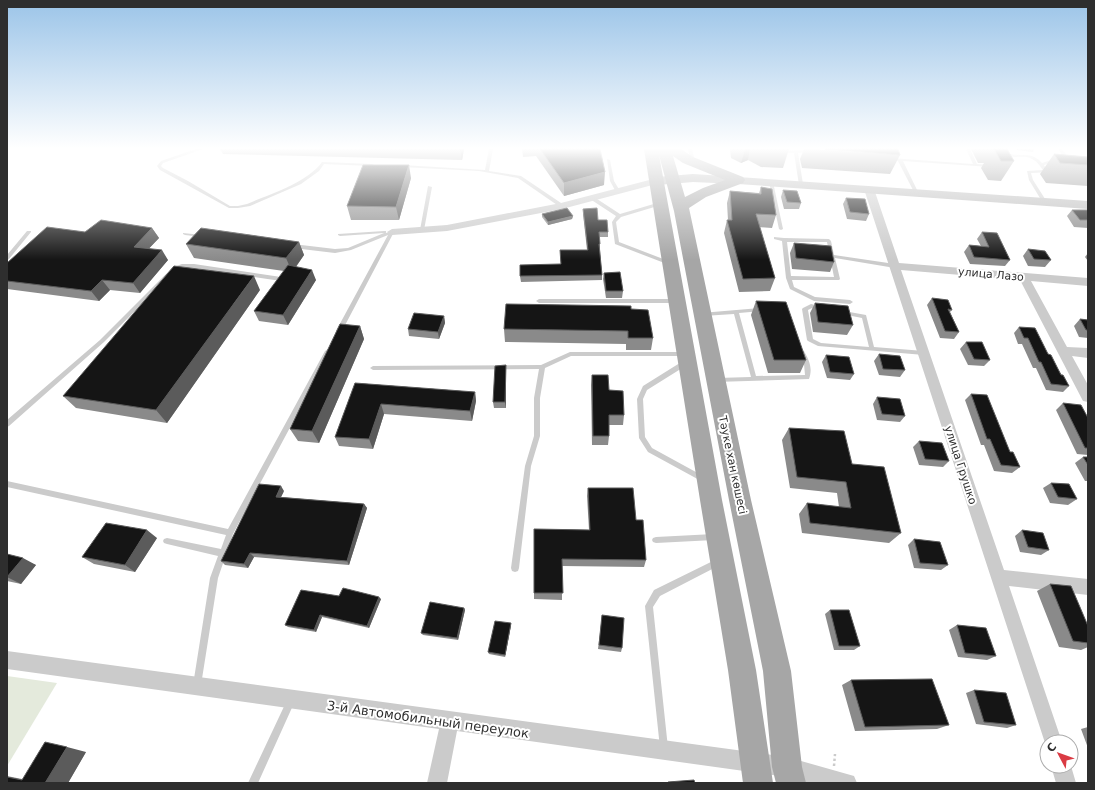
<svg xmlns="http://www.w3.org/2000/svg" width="1095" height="790" viewBox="0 0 1095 790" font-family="'DejaVu Sans',sans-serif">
	<rect width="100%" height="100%" fill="#fff"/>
	<path fill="#e4eadc" d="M7,676L57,683L7,766Z"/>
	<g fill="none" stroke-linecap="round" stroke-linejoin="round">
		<path stroke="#cbcbcb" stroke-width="2.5" stroke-dasharray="2.5 2.5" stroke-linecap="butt" d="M834,766L835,754"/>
		<path fill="#cbcbcb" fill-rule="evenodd" d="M196,149H203L163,163L161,166L163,168L188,181L230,206H238L247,204C270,194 307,183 322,162L372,164L374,165L372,166L324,164L319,171L301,184L250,206L238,208H229L160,170L157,166L161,161Z
			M489,149H493L489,171L521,176L564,205V207H560L518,178L479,171L402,167L400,166L402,165L485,170Z
			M688,149H692L695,162L694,163L691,162Z
			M966,149H970L977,164L991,165L993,166L991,167L903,161L918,192L916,193L914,192L898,161L890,160L888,159L890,158L973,164Z
			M995,149C1001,149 1005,153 1011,154C1024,157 1031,151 1042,163L1063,156L1058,149H1062L1068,157L1067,158L1044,165L1047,170H1051V172L1031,173L1033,180L1047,202V203H1043L1029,180L1027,171L1043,170C1040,166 1037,161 1032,159C1027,156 1021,157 1016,157C1008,157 1001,154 995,149Z
			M811,150H812V152L798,153L803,184L799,185L794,153H781L779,152L781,151Z
			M607,159L610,160L614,181L620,191V192H616L610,181Z
			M769,181L773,182L783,229L781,230L779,229L769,182Z
			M428,186L432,187L424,230L422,231L420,230Z
			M590,197H594L620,214L657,203H661V205L621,217L616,222L619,242L671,262V264H667L615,244L612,222L616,216L590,199Z
			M27,231H31V232L9,259L7,260V255Z
			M384,231H386V233L392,231L394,232L342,331L341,332H337L336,331L388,235L351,250L335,253L293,248L291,246L293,244L335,249L348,248L384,233L340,236L338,235V234Z
			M183,233L202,235L204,236L202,237L185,235L183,234Z
			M774,237L784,238L829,239L831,241L834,255L895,264L897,266L895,268L835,258L840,279L839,280H792L794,287L815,297L850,300L853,302L850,304L814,301L790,289L786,278L782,241L774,239ZM787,242H827L834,277L791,276Z
			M182,264H194L281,277L284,279L281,281L194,268H182L177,269L104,342L9,426L7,427V420L100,340L173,267Z
			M539,299H676L679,301L676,303H539L536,301Z
			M811,304L823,307L824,308L821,310L812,308L808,310L813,339L821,343L869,347L862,318L842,314L841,313L844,311L866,315L874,347L924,351L927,353L924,355L818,346L808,341L807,340L802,309L803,308Z
			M760,308L763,310L762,311L739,313L756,376L805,375L804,364L799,352L802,350L804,351C809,360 813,368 809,379L715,382L714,380L715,378H717L751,377L734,314L703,316L701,315L700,314L701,313Z
			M328,349L331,351L233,534L218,578L201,685L200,688L197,689L194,688L193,685L210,578L218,556L167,544L164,543L163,541L164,539L167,538L221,549L226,535L7,487V481L228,529L325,351Z
			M570,352H685L688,354L685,356H571L545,368L540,398V436L531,466L519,568L518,571L515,572L512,571L511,568L525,466L534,436V398L539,369L373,370L370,368L373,366L541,365Z
			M683,361H685L688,363L687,365L647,390L643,399L645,437L652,448L705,477L706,479L705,481L703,482L648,452L639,438L637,399L643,386Z
			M714,534L717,535L718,537L717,539L714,540L656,543L653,542L652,540L653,538L656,537Z
			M717,559L720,561L721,563L720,565L660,596L653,607L668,748L667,751L664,752L661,751L660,748L645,606L654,590Z
			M291,697L294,698L295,701L258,783H248L288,698Z"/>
		<path fill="#cbcbcb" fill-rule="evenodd" d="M657,178L660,179L662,181L660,183L562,209L447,231L392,235L387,232L392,229L447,225L561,203Z
			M869,186L874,189L899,263L1088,278V286L1031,281L1067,347L1088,348V358L1072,356L1088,385V402L1083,401L1020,280L901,270L1004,570L1088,579V595L1009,586L1062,742H1047V749L864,189Z
			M7,651L787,757L854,776L857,783H808L787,777L457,731L447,783H427L439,729L7,669Z
			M1051,766H1071L1076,783H1056Z"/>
		<path fill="#b8b8b8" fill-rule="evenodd" d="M693,174L1088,201V209L738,184L693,182L657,185L652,184L651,181L652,178L657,177Z"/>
		<path fill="#a6a6a6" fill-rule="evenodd" d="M644,149H681L693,157L743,177L745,180L743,183L706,197L689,208L751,500L791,671L802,767L806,783H776L772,767L763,671L729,500L674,211L659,155L722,500L756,670L773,783H743L728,670L700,500ZM673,156L683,163L725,180L703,188L685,197Z"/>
	</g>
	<path fill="#8a8a8a" d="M220,149H464L462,160L223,154Z
		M522,149H600L604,185L564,196L536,156L523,157Z
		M730,149H789L783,168L761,167L748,160L741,163L731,158Z
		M804,149L828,150L900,155L890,174L802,168L800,159Z
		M971,149H1007L1014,161L1001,181L988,180L981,168L984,163H978Z
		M1017,149H1034L1033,152L1017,150Z
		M1054,154L1088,157V186L1046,183L1040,174Z
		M411,178L399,220H351L347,206Z
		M761,187L776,215L772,228L759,227L775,278L770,291L739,292L724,233L727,220H728L727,203L730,191L759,193Z
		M783,190L801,203L799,209H784L781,197Z
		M846,198L869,214L866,221L847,219L843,204Z
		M583,209L598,220L608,232V237H600V250L602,275V280L521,282L520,276L561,264L560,250H587L583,214Z
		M1072,210H1088V228L1074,227L1067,216Z
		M542,214L573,216L572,219L548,225L542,217Z
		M152,228L159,238L149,248L168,260L140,293L110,290L99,301L7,289V263L85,232Z
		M982,232L1010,260L1005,266L970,264L964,252L969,245L981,246L977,239Z
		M299,242L304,255L296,267L316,280L288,325L259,321L254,311L284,271L194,258L186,244Z
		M794,243L834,262L830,272L792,269L790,253Z
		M1028,249L1051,260L1045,267L1028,266L1023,256Z
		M1088,253V261L1085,257Z
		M604,273L623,291L622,298H606L603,279Z
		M260,290L167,423L76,408L63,396Z
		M932,298L952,310L950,312L959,332L954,339L940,338L927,305Z
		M756,301L806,360L800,373H768L751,315Z
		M815,303L853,325L847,335L813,332L810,313Z
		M631,309L653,338L651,350H626V344L505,342L504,329Z
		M444,316L445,323L439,339L409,336L408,329Z
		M1080,319L1088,320V338L1079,337L1074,326Z
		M360,326L364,339L319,443L298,441L290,429Z
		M1019,327L1048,354L1069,386L1063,392L1046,390L1036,368H1033L1022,344H1018L1014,333Z
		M966,342L990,360L984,366L968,365L960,349Z
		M879,354L905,370L900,377L879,375L874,361Z
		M826,355L854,374L850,380L827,378L822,362Z
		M506,365V408H494L493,402Z
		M592,375L609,390L624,415L623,425H609V436L608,445H592L591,385Z
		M355,383L475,392L476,401L472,421L384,414L373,449L339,446L335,437Z
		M971,394L1020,467L1012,473L994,471L984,445H981L965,400Z
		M877,397L905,416L900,422L877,420L873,404Z
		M1063,403L1088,418V455L1077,454L1056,410Z
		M789,428L852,464L901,533L889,543L802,533L799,514L807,503L839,507L837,493L790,488L782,440Z
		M919,441L949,461L943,467L919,465L913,447Z
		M1083,457H1088V481H1085L1075,463Z
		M1051,483L1077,499L1068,505L1050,503L1043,488Z
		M588,488L636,520L646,560L644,567L562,566V600L534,599V529L589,530L587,496Z
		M284,491L281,497L364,504L367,508L349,565L254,557L248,568L225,565L221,561Z
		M1022,530L1049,550L1041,555L1020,552L1015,536Z
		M157,538L135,572L94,564L82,557Z
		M914,539L948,565L941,570L914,568L908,545Z
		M7,554L36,565L21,584L7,581Z
		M1050,584L1088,626V647L1081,650L1059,647L1037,591Z
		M339,596L381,599L369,628L322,617L316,632L288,627L285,625Z
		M464,608L465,610L458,640L423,635L421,633Z
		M830,610L860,646L854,650H834L825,614Z
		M602,615L622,648L621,652L598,649Z
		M511,623V625L505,657L489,654L488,652Z
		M957,625L996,656L987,660L958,657L949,630Z
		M851,680L949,725L937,729L855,731L842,685Z
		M974,690L1016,725L1007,728L976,724L966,693Z
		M1088,727V748L1081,729Z
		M86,752L68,783H7V776L22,779Z"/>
	<path fill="#5b5b5b" d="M460,149H464L462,160Z
		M745,149H750L748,160L741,163Z
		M409,165L411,178L399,220L396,207Z
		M605,172L604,185L564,196V183Z
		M573,216L572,219L548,225V222Z
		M152,228L159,238L141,257L134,247Z
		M299,242L304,255L292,272L286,258Z
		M162,250L168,260L140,293L133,283Z
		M312,270L316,280L288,325L283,315Z
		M254,276L260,290L167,423L156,410Z
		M102,280L110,290L99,301L91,291Z
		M444,316L445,323L439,339L438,332Z
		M360,326L364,339L319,443L312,431Z
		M506,365V408L505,402Z
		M475,392L476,401L472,421L470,411Z
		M381,404L384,414L373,449L369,439Z
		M281,486L284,491L279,501L276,497Z
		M364,504L367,508L349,565L347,561Z
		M147,530L157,538L135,572L125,565Z
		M250,553L254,557L248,568L244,564Z
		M23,558L36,565L21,584L7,577Z
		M379,597L381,599L369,628L367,626Z
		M464,608L465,610L458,640L457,638Z
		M320,615L322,617L316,632L314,630Z
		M511,623V625L505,657V655Z
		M67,747L86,752L68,783H45Z"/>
	<path fill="#151515" stroke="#5b5b5b" d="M540,149H600L605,172L564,183Z
		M825,149H898L900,155Z
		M994,149H1007L1014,161H1001Z
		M1054,154L1088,157V165L1060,163Z
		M363,165H409L396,207L347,206Z
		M761,187L772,189L776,215L756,214L775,278L743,279L727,220H732L730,191L761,194Z
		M783,190L797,191L801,203L787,202Z
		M846,198L865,199L869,214L850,212Z
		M567,208L573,216L548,222L542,214Z
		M597,208L598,220H607L608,232H599L600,244H599L602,275L520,276V265L561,264L560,250H588L583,209Z
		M1072,210H1088V220H1080Z
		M101,220L152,228L134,247L162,250L133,283L102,280L91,291L7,281V263L47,227L85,232Z
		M201,228L299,242L286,258L186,244Z
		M982,232L997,233L1010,260L974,257L969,245L989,247Z
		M794,243L831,246L834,262L796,258Z
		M1028,249L1045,251L1051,260L1034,259Z
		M288,265L312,270L283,315L254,311Z
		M174,266L254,276L156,410L63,396Z
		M620,272L623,291H606L604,273Z
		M932,298L948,300L952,310L948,309L959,332L945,331Z
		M756,301L786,302L806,360H774Z
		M815,303L848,306L853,325L818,322Z
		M506,304L631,306V309L648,310L653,338H628V331L504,329Z
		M414,313L444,316L438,332L408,329Z
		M1080,319L1088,320V330H1086Z
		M340,324L360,326L312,431L290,429Z
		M1019,327L1035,328L1048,354L1051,355L1061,375H1063L1069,386L1051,384L1041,362H1039L1028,338H1024Z
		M966,342H982L990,360L974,359Z
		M879,354L900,356L905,370L883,369Z
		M826,355L849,357L854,374L830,372Z
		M506,365L505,402H493L495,366Z
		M592,375H608L609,390L623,391L624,415H609V436H593Z
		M355,383L475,392L470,411L381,404L369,439L335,437Z
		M971,394L987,395L1010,452H1013L1020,467L1001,465L990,439H987Z
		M877,397L900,399L905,416L882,414Z
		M1063,403L1081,405L1088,418V448H1085Z
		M789,428L844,431L852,464L884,467L901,533L810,523L807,503L851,508L846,482L797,477Z
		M919,441L942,443L949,461L925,459Z
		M1083,457H1088V465Z
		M1051,483L1069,484L1077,499L1058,497Z
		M259,484L281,486L276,497L364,504L347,561L250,553L244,564L221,561Z
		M588,488H633L636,520H643L646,560L562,559L563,593H534V529L590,530Z
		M106,523L147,530L125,565L82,557Z
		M1022,530L1043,533L1049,550L1028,547Z
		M914,539L940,542L948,565L920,563Z
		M7,554L23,558L7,577Z
		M1050,584L1071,586L1088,626V643L1073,641Z
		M343,588L379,597L367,626L320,615L314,630L285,625L301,590L339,596Z
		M430,602L464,608L457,638L421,633Z
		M830,610H849L860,646H839Z
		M602,615L624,618L622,648L599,645Z
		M495,621L511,623L505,655L488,652Z
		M957,625L986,628L996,656L965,653Z
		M932,679L949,725L865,727L851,680Z
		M974,690L1006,693L1016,725L984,722Z
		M45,742L67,747L45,783H7V777L22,780Z
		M694,780L695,783H668V782Z"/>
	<linearGradient id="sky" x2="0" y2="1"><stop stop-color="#9bc4e8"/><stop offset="0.57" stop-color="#fff"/><stop offset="1" stop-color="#fff" stop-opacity="0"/></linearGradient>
	<rect width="1095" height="260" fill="url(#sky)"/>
	<g text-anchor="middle" stroke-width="4" stroke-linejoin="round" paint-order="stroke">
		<g font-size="11" fill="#2e2e2e" stroke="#fff">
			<text transform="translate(991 274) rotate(5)" y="4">улица Лазо</text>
			<text transform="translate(733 465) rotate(78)" y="4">Тәуке хан көшесі</text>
			<text transform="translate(961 465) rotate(72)" y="4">улица Грушко</text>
		</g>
		<g font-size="13" fill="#2e2e2e" stroke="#fff">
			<text transform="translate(428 719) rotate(8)" y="5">3-й Автомобильный переулок</text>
		</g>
	</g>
	<rect width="1095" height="790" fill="none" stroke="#2e2e2e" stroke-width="16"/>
	<g transform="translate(1059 754) rotate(311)"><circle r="19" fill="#ffffff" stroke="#ababab"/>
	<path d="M0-3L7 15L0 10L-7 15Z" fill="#da3b44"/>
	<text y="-6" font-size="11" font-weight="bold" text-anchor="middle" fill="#2e2e2e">С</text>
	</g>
</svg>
